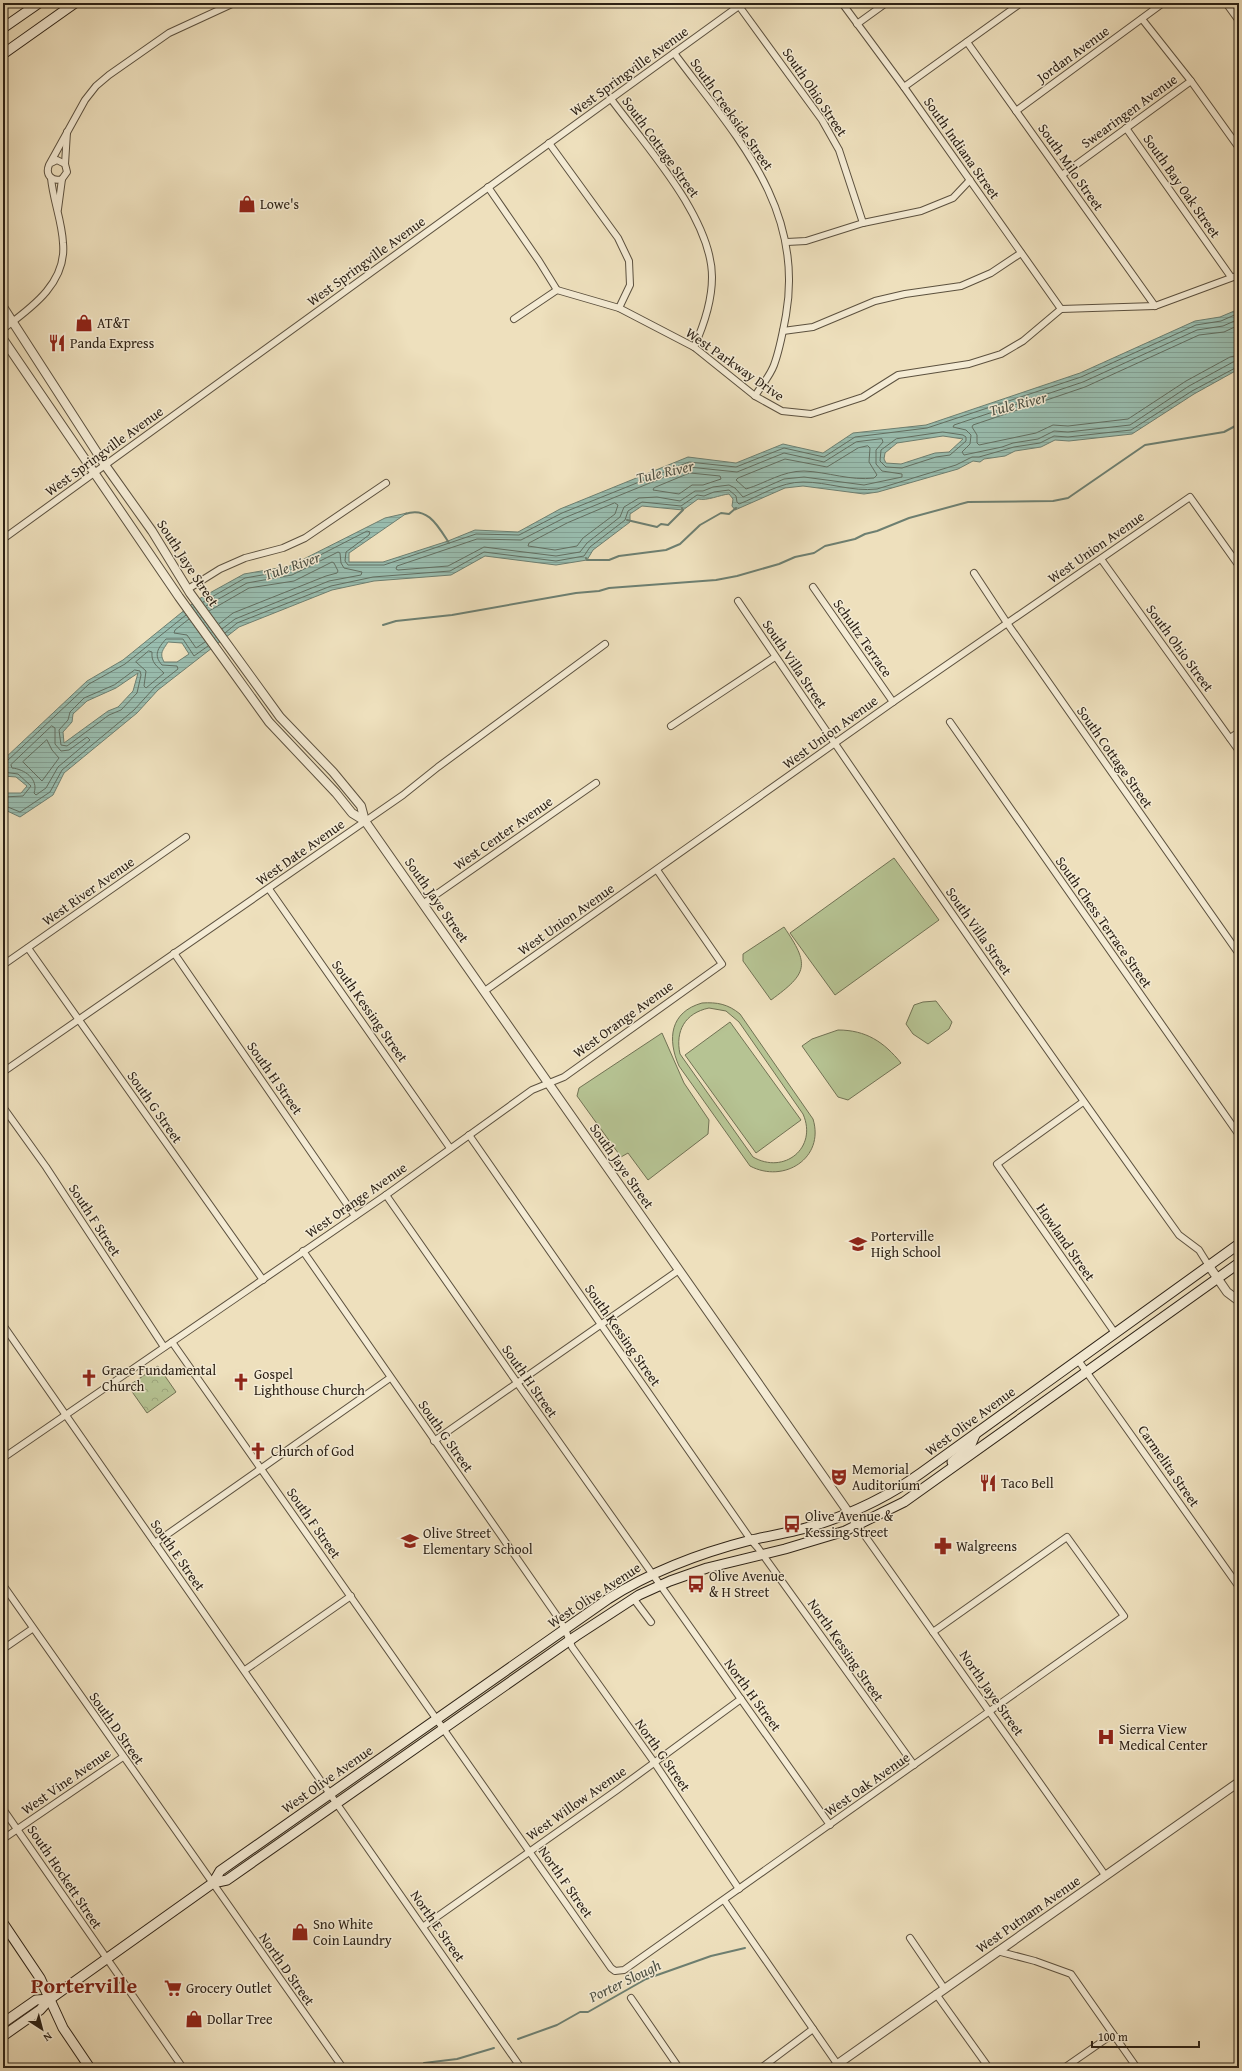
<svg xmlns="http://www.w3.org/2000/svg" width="1242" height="2071" font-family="'Gentium Book Plus',serif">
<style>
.green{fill:#b6c393;stroke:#717254;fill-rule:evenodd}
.forest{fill:url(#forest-crowns);stroke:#717254}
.water{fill:url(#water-rules);stroke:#6d7f71;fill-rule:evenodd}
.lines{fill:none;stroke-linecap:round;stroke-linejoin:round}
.shore{stroke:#626f62;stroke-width:1}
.stream{stroke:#6d7f71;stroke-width:2}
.minor-casing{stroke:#5c513f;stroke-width:8}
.tertiary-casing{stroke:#5c513f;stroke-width:10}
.secondary-casing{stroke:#2c2115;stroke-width:11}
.minor{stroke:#f4ebd4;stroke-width:6}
.tertiary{stroke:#f4ebd4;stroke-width:8}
.secondary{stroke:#f4ebd4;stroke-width:9}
.labels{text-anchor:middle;stroke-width:3;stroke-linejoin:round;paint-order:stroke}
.street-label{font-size:14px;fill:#2c2115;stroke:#f4ebd4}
.poi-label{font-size:14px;fill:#2c2115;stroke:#f4ebd4;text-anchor:start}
.water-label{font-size:15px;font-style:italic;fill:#4d5043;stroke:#f4ebd4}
.town-label{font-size:22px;font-weight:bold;fill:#7a1f14;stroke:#f4ebd4}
</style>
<defs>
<pattern id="forest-crowns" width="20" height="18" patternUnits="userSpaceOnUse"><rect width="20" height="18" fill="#b6c393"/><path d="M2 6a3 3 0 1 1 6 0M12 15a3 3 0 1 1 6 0" fill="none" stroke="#9da77e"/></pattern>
<pattern id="water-rules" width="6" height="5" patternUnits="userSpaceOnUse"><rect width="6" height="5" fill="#99bdaf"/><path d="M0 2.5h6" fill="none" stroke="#84a296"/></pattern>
</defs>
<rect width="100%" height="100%" fill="#eee0bd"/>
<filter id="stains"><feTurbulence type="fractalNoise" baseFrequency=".005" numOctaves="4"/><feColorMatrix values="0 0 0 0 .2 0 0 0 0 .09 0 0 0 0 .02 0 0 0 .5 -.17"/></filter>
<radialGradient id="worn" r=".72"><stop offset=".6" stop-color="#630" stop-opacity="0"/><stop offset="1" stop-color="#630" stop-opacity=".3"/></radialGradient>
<g class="green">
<polygon points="894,858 939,920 835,995 790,933"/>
<path d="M784,927C810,965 808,973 771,1000L743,961V954Z"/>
<polygon points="936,1001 952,1022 949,1029 928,1044 913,1034 906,1024 914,1005 923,1002"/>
<path d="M702,1003C717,1002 728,1004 740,1014L813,1119C825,1158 784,1184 750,1166L679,1066C667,1039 670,1012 702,1003ZM709,1008L726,1011L739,1022L803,1114C818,1148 784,1175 753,1157L680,1054C675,1031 685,1013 709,1008Z"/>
<polygon points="730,1022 801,1120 756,1153 685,1055"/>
<path d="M838,1030C866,1030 884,1042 901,1063L848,1100L838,1097L802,1046L812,1039Z"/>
<polygon points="662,1033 684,1083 709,1120 708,1134 648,1180 628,1153 621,1157 577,1096 579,1088"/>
</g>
<polygon class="forest" points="158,1366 176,1392 147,1413 128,1386"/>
<path class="water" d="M1239,309V369L1194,394L1132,434L1069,441L1055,440L1041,447L1015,451L1005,456L984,459L980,462L973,461L958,469L878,492L864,494L803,486L785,488L735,510L732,506L733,499L729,494C719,495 708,501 698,499L683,510L642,506L630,514V522L593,550L587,560L556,565L485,556L451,575L374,581L332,590L239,627L158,690L137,713L64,773L53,795L20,817L3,809V793H21L27,786L16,777L3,776V760L87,681L123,660L197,600L244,574L290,566L385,518L407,513L349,553V562H383L448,541L475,530L518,532L560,509L688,457L736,463L783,444L823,453L853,433L926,425L1080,373L1195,321L1220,317ZM943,436L963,439L949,452L935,453L901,464L886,463L884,459L885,453L897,443ZM168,642L182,643L189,654L177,662H164C159,653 163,650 168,642ZM138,673L133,691L118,707L108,711L64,743L63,732L72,722L73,714L87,701L116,688Z"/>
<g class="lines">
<g class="shore">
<polyline points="1239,319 1223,326 1197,330 1083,382 954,425 953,427 966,430 971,435 970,444 962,452 964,455 1002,447 1013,443 1038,439 1054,431 1068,432 1130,425 1189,386 1233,362 1239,361"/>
<polyline points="1239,325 1224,332 1199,335 1085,387 973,425 972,427 977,435 977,443 979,445 1036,433 1053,425 1068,426 1128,419 1186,381 1230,357 1239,355"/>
<polygon points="943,432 963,435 966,437 966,441 950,455 936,457 902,468 886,467 880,461 881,450 896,439"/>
<polygon points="882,439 883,442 876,450 876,464 882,471 902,474 902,477 864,485 804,477 784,479 743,497 735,488 729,485 713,487 703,491 695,491 680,501 657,497 639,498 624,507 620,517 587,543 580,552 556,556 484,547 448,566 398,570 396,569 397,566 477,539 521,540 564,518 689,467 737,472 784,453 824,462 856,442"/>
<path d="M868,446L870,448L869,462L877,475L874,478C851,481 828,472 804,471C782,471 766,483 746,489L736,480L738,478L785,459L827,467L858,448Z"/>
<polygon points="690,473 720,476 721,479 703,485 692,485 679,494 653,490 654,488"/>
<polygon points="615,503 618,505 615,514 583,538 577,546 555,550 528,546 529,543 567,523"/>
<polyline points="203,602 245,578 291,570 367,531 370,532 369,535 346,552 345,561 348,565 384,565 476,534 519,535 562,513 689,462 736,467 784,448 824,457 855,437 927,428 1081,377 1196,325 1221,321 1239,313"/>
<polyline points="206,606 247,583 292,575 338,552 340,553 341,563 344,568 362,572 361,575 329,581 235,619 222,629"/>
<polyline points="209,611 249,588 294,581 332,562 334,563 338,571 337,573 326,576 233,613 219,624"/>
<polyline points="189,619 175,630 174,633 187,635 196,648 205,642"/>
<path d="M225,633L237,623L331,586L373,577L450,571L484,552L556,561L584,556L590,547L625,520L628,511L642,502L681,506L697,495L704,496L714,492L729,490L736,496L737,502L739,504C760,496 780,482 803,482C828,482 852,492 877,489L956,465L972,457H979L1014,447L1040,443L1054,436L1068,437L1131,430L1192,391L1239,366"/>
<path d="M149,651L152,652C151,663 157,666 164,673L146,688L144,686L146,671L136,662Z"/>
<polygon points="135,670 140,671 141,675 137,693 121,710 109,715 67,746 61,745 59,730 68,720 70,712 84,698 114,685"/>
<path d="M52,726L55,728V744L61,751L69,750L87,737L90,740L58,767L46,788L36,795L34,793C39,779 24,769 12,768L11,765Z"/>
<polygon points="47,740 52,750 59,758 42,781 23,762"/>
<polyline points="3,762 7,761 89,684 125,664 186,615"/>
<polyline points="3,772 18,774 31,786 23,796 3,797"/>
<path d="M3,805L20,812L50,792L62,770L134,710L155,687L178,669L177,666L162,665C153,655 158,648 166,639H183L194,656L208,646"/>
</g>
<g class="stream">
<path d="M405,514C428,506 438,526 449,543"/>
<polyline points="627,520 657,527 661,524 668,525 683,510 682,508"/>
<polyline points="586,558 587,560 609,560 619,556 666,550 680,544 700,525 721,513 729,514 736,508"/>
<polyline points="383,625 396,621 452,615 576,593 599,591 609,588 716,580 737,576 779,564 795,557 814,553 825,546 855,539 865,534 877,531 909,518 968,502 1053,501 1068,498 1145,445 1224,432 1239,424"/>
<polyline points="518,2039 557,2025 580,2012 588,2012 646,1979 711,1956 745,1948"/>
<polyline points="424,2063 457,2059 494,2048"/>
<polyline points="401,2068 408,2067"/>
</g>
<g class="minor-casing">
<g id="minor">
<polyline points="842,3 904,87 1061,309"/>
<polyline points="1226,3 1239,21"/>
<polyline points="739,6 822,120 839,150 863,223"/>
<polyline points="3,7 9,3"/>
<polyline points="1142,19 1191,81 1239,148"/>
<polyline points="857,24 886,3"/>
<polyline points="967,42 1155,306"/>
<path d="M674,53C734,134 805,206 786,315C783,331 780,349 774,365C770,376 761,386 755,396"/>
<polyline points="904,87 1021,3"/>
<path d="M611,99C645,145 712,218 712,277C712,301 704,325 694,347"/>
<polyline points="1016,111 1163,3"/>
<polyline points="1126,128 1231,277"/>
<polyline points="549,143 618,238 629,261 630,285 619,308"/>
<path d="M51,163L57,160L65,164L67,172L62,179C52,182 45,175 49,165L85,100L96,86L109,75L169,33L234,3"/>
<polyline points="65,164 67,132"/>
<polyline points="1062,175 1191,81"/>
<polyline points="488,187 539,261 557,290"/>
<polyline points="58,209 62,179"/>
<polyline points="787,242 806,241 863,223 921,211 953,198 970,180"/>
<polyline points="514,319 557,290 619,308 694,347 755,396 782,411 811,414 863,397 898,375 969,364 1001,354 1023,341 1061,309 1155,306 1239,275"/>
<path d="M3,329C31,308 67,283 63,243C62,221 53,200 51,178"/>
<polyline points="783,331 813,327 875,301 905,294 961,286 991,273 1021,253"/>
<polyline points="3,539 743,3"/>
<polyline points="1101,559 1239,751"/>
<polyline points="974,573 1007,623 1239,954"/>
<polyline points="813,587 893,702"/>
<polyline points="188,589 220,569 245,558 283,548 305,538 386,483"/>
<path d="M738,601C882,814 1029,1026 1179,1235L1199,1250L1209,1266"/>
<polyline points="950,722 1239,1135"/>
<polyline points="671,726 775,657"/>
<polyline points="1230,738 1239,732"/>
<polyline points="269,889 450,1148"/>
<polyline points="424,903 596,783"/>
<polyline points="28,948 263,1280"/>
<polyline points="174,953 355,1216"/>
<polyline points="3,965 186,837"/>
<polyline points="486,990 893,702 1190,497 1239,566"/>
<polyline points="3,1072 403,795 438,767 605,644"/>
<polyline points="1083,1102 997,1164 1115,1333"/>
<polyline points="3,1107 46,1167 164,1347"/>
<polyline points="469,1135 751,1540 758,1548 914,1765"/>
<polyline points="386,1195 518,1384 830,1825"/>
<polyline points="303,1251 557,1616 565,1629 572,1647 654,1762 739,1889"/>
<polyline points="3,1325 521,2068"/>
<polyline points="172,1342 611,1968 615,1971 624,1970 1124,1616 1067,1537 933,1632"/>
<polyline points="1078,1360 1239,1587"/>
<polyline points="434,1441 679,1270"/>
<polyline points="3,1458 386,1195 532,1090 564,1077 722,964 657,870"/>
<polyline points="858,1526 1105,1875"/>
<polyline points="155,1543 390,1378"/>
<polyline points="3,1585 343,2068"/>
<polyline points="633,1598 651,1622"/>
<polyline points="3,1649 32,1629"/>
<polyline points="245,1670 351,1596"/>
<polyline points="3,1809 183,2068"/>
<polyline points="3,1839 123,1757"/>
<polyline points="724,1900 840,2068"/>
<polyline points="424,1926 617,1790 741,1699"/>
<polyline points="910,1938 944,1988"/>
<polyline points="997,1951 1035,1961 1071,1974 1137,2068"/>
<polyline points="936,1994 989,2068"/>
<polyline points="631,1998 679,2068"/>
<polyline points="761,2068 813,2029"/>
<polyline points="1064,2068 1113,2034"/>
</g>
</g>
<g class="tertiary-casing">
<g id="tertiary">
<path d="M3,307L105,465L152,531L190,593L280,717L333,772L361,806L365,821C531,1055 692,1292 858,1526"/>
<polyline points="3,339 179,597 269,722 336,793 352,813 365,821"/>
<polyline points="1209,1266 1227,1292 1239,1301"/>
<polyline points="832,2068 1239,1782"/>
</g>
</g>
<g class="secondary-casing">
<g id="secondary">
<polyline points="3,28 39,3"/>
<polyline points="3,54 75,3"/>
<polyline points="952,1462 970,1447 975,1435"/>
<polyline points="213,1883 227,1880 576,1636 639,1595 670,1581 707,1568 785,1549 845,1531 904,1502 1239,1263"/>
<polyline points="3,1923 40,1978 63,2028 90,2068"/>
<polyline points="3,2023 36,2000 50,1999"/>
<path d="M3,2036L40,2010L50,1999L213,1883L220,1871L608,1599C652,1571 700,1553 751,1540C773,1535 795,1532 816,1525C854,1513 889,1496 921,1473L1239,1244"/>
</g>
</g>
<use href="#minor" class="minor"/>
<use href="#tertiary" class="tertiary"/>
<use href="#secondary" class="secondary"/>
</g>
<defs>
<g id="shop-bare" transform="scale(1.38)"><path d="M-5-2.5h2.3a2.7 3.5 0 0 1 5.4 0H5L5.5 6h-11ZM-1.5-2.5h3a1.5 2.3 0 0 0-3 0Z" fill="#8f2418" stroke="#f4ebd4" stroke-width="2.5" paint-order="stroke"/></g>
<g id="restaurant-bare" transform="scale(1.38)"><path d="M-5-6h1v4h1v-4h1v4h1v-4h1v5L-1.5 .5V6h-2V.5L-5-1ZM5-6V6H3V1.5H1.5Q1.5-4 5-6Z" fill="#8f2418" stroke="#f4ebd4" stroke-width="2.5" paint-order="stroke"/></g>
<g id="school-bare" transform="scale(1.38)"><path d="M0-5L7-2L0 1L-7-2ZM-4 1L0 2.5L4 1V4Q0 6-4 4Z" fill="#8f2418" stroke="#f4ebd4" stroke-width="2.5" paint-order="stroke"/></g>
<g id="church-bare" transform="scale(1.38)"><path d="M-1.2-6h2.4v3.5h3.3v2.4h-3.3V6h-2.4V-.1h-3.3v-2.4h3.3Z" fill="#8f2418" stroke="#f4ebd4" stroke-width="2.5" paint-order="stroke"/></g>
<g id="theatre-bare" transform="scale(1.38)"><path d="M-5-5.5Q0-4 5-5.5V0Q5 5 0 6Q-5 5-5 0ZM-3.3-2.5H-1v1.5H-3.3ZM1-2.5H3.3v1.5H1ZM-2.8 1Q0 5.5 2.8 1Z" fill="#8f2418" stroke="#f4ebd4" stroke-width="2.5" paint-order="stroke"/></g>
<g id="bus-bare" transform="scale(1.38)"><path d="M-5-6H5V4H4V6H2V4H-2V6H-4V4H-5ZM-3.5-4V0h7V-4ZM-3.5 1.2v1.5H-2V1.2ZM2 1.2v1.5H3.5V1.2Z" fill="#8f2418" stroke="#f4ebd4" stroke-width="2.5" paint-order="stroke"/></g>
<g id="pharmacy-bare" transform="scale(1.38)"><path d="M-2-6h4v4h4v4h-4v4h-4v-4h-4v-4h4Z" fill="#8f2418" stroke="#f4ebd4" stroke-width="2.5" paint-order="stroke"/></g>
<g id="hospital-bare" transform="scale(1.38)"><path d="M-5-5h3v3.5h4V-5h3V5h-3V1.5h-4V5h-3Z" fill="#8f2418" stroke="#f4ebd4" stroke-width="2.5" paint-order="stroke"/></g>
<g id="supermarket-bare" transform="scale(1.38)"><path d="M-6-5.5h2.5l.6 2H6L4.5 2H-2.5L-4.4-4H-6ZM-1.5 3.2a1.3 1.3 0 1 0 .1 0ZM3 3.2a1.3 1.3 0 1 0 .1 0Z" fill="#8f2418" stroke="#f4ebd4" stroke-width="2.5" paint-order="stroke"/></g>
</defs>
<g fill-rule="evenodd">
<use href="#shop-bare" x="247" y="204"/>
<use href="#shop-bare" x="84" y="323"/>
<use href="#restaurant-bare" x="57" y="343"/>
<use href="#school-bare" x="858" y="1244"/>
<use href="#church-bare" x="89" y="1378"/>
<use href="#church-bare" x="241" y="1382"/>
<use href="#church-bare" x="258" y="1451"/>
<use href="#theatre-bare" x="839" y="1477"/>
<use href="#restaurant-bare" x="988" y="1483"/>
<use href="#bus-bare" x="792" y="1524"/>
<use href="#school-bare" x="410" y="1541"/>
<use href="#pharmacy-bare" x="943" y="1546"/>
<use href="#bus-bare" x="696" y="1584"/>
<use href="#hospital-bare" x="1106" y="1737"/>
<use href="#shop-bare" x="300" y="1932"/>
<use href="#supermarket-bare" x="173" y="1988"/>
<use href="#shop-bare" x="194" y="2019"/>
</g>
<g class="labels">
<g class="street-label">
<text transform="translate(1073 54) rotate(-36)" y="5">Jordan Avenue</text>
<text transform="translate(629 71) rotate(-36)" y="5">West Springville Avenue</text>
<text transform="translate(815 92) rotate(56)" y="5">South Ohio Street</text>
<text transform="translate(1129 111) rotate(-36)" y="5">Swearingen Avenue</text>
<text transform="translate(732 114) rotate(55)" y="5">South Creekside Street</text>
<text transform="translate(661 147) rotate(54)" y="5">South Cottage Street</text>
<text transform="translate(962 148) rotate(55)" y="5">South Indiana Street</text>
<text transform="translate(1071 167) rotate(55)" y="5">South Milo Street</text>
<text transform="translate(1182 186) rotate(55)" y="5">South Bay Oak Street</text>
<text transform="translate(366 261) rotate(-36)" y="5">West Springville Avenue</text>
<text transform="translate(735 364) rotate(35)" y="5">West Parkway Drive</text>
<text transform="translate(104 451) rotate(-36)" y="5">West Springville Avenue</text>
<text transform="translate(1096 547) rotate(-35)" y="5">West Union Avenue</text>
<text transform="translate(188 563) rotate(57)" y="5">South Jaye Street</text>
<text transform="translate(863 638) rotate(55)" y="5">Schultz Terrace</text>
<text transform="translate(1180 648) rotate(54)" y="5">South Ohio Street</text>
<text transform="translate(795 664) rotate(56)" y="5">South Villa Street</text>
<text transform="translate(830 732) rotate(-36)" y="5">West Union Avenue</text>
<text transform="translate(1115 757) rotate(55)" y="5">South Cottage Street</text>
<text transform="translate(503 833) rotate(-35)" y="5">West Center Avenue</text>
<text transform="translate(300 852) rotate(-35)" y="5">West Date Avenue</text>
<text transform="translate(88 891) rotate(-35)" y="5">West River Avenue</text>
<text transform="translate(437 900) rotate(55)" y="5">South Jaye Street</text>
<text transform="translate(566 919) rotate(-35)" y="5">West Union Avenue</text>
<text transform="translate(1104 922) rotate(55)" y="5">South Chess Terrace Street</text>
<text transform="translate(979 931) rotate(55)" y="5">South Villa Street</text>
<text transform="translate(370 1011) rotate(55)" y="5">South Kessing Street</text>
<text transform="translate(623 1019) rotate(-36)" y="5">West Orange Avenue</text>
<text transform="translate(275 1078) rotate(55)" y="5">South H Street</text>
<text transform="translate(155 1107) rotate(55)" y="5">South G Street</text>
<text transform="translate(622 1166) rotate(55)" y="5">South Jaye Street</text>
<text transform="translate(356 1200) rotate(-35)" y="5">West Orange Avenue</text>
<text transform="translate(95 1220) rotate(57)" y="5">South F Street</text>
<text transform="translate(1066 1242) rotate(55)" y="5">Howland Street</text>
<text transform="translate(623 1335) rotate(55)" y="5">South Kessing Street</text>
<text transform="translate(530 1381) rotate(55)" y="5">South H Street</text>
<text transform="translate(970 1421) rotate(-36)" y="5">West Olive Avenue</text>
<text transform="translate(446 1436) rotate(55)" y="5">South G Street</text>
<text transform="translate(1169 1466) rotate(55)" y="5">Carmelita Street</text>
<text transform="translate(314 1523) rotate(55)" y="5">South F Street</text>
<text transform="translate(178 1555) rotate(55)" y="5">South E Street</text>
<text transform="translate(594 1595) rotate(-33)" y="5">West Olive Avenue</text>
<text transform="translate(846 1650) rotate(55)" y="5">North Kessing Street</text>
<text transform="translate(992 1693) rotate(55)" y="5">North Jaye Street</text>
<text transform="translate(753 1695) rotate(54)" y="5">North H Street</text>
<text transform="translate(117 1728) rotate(55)" y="5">South D Street</text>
<text transform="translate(663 1755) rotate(55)" y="5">North G Street</text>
<text transform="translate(327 1779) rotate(-35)" y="5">West Olive Avenue</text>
<text transform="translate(66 1781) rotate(-35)" y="5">West Vine Avenue</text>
<text transform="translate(867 1784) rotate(-35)" y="5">West Oak Avenue</text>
<text transform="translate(576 1803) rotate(-35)" y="5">West Willow Avenue</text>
<text transform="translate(65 1877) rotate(56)" y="5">South Hockett Street</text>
<text transform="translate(566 1882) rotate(55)" y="5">North F Street</text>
<text transform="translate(1028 1914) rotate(-35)" y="5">West Putnam Avenue</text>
<text transform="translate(438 1926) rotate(55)" y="5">North E Street</text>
<text transform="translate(287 1969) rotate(55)" y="5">North D Street</text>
</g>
<g class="poi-label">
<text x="260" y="209">Lowe's</text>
<text x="97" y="328">AT&amp;T</text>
<text x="70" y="348">Panda Express</text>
<text x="871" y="1241">Porterville<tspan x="871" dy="16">High School</tspan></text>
<text x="102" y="1375">Grace Fundamental<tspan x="102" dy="16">Church</tspan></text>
<text x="254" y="1379">Gospel<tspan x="254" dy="16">Lighthouse Church</tspan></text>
<text x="271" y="1456">Church of God</text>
<text x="852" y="1474">Memorial<tspan x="852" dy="16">Auditorium</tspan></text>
<text x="1001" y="1488">Taco Bell</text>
<text x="805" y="1521">Olive Avenue &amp;<tspan x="805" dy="16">Kessing Street</tspan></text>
<text x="423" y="1538">Olive Street<tspan x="423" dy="16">Elementary School</tspan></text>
<text x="956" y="1551">Walgreens</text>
<text x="709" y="1581">Olive Avenue<tspan x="709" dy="16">&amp; H Street</tspan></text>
<text x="1119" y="1734">Sierra View<tspan x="1119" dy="16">Medical Center</tspan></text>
<text x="313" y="1929">Sno White<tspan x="313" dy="16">Coin Laundry</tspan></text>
<text x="186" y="1993">Grocery Outlet</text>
<text x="207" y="2024">Dollar Tree</text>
</g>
<g class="water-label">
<text transform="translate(1018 404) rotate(-14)" y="5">Tule River</text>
<text transform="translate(665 472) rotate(-13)" y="5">Tule River</text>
<text transform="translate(292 566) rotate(-19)" y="5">Tule River</text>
<text transform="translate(625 1981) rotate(-26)" y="5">Porter Slough</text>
</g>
<g class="town-label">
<text x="84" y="1993">Porterville</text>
</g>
</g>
<rect width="1242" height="2071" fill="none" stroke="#eee0bd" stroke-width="16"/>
<rect x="4" y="4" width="1234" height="2063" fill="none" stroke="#2c2115" stroke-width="2"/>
<rect x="8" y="8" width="1226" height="2055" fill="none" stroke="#2c2115"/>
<g transform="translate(42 2029) rotate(144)" stroke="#f4ebd4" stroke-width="3" paint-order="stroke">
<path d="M0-3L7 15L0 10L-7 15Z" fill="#2c2115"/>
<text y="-6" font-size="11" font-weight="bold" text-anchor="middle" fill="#2c2115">N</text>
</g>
<path d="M1092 2041v6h107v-6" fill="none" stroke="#2c2115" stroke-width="2"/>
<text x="1098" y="2041" font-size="12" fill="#2c2115" stroke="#f4ebd4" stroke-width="3" paint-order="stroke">100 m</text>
<rect width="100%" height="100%" filter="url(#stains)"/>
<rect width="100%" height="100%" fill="url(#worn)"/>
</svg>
